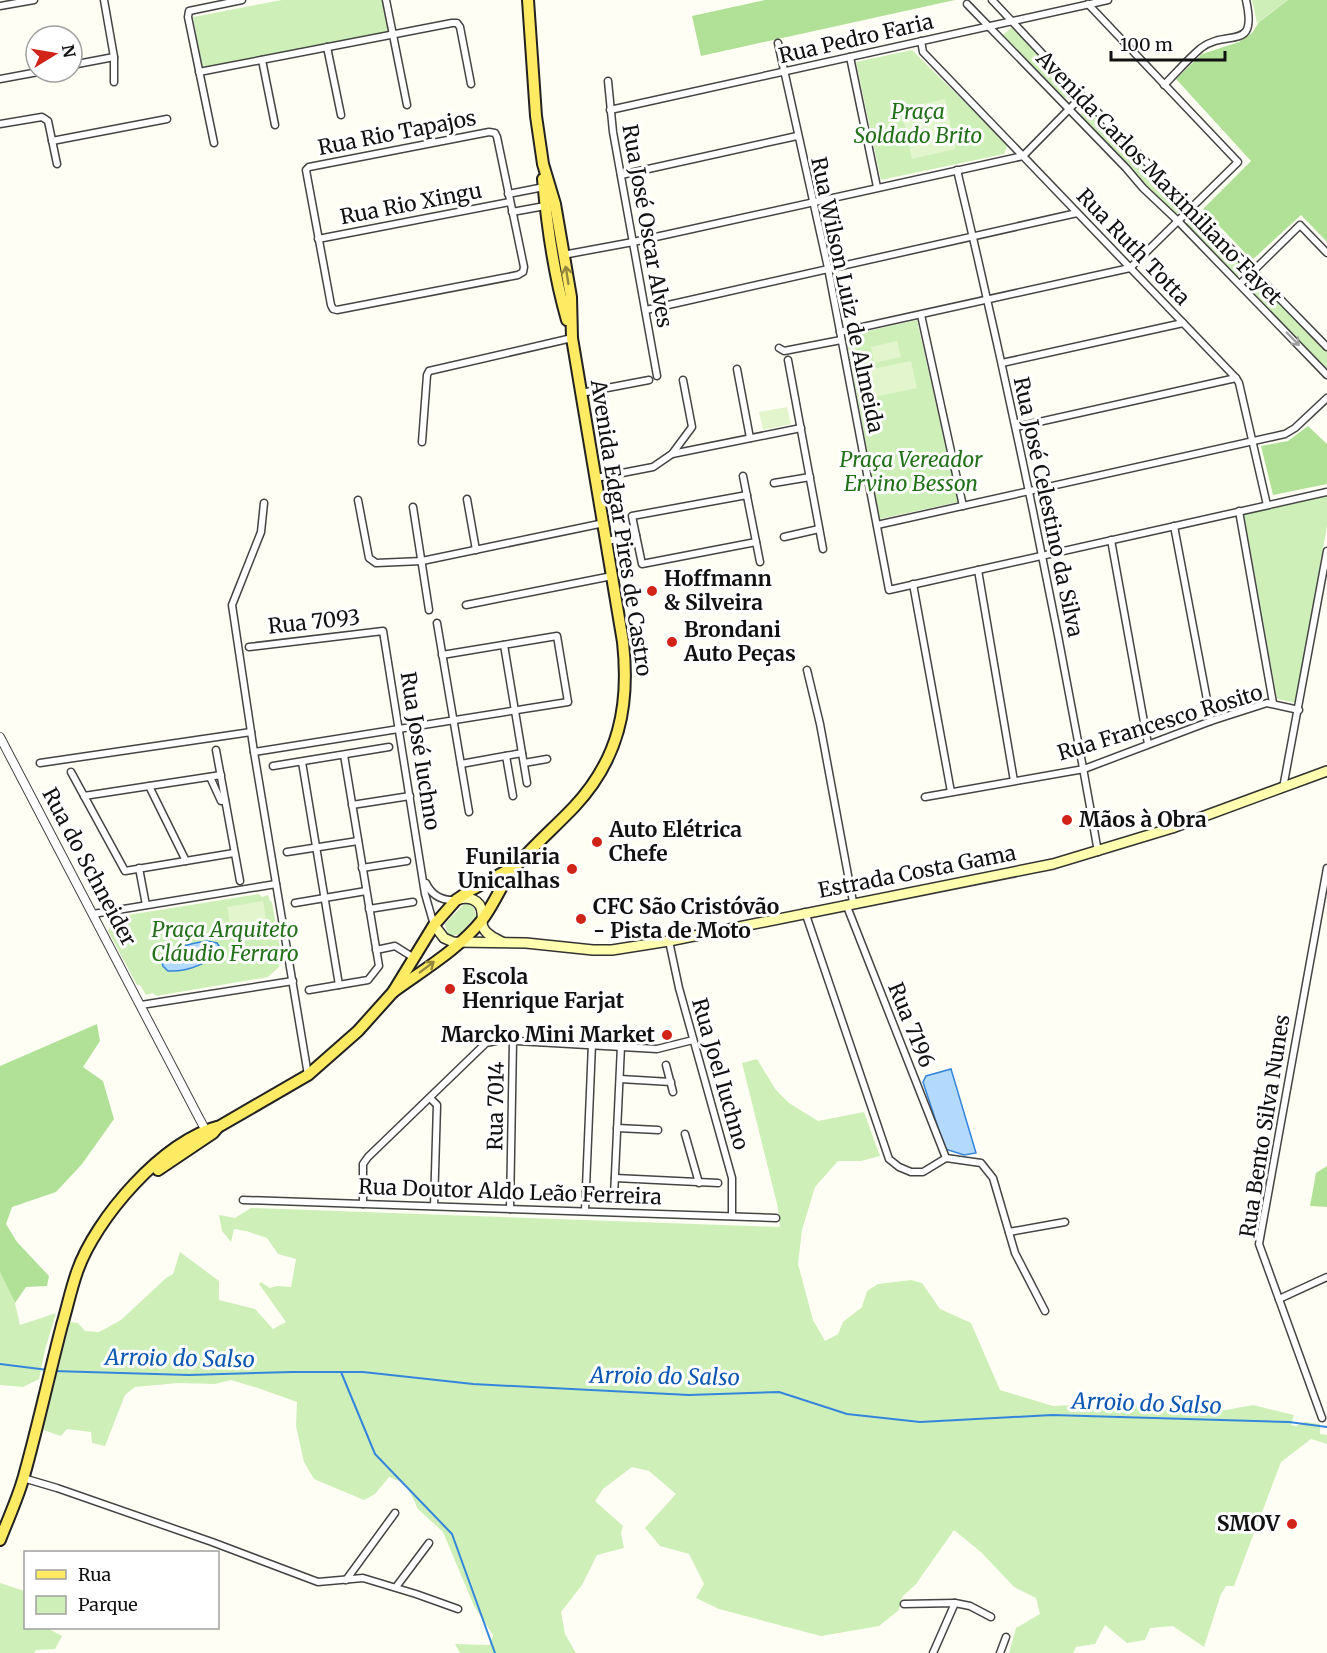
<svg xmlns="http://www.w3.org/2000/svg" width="1327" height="1653" font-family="Merriweather,serif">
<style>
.green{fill:#cfefb9}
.forest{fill:#b0e196}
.pitch{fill:#e2f5cc}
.water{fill:#b3d9fc;stroke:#3386db;stroke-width:1.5}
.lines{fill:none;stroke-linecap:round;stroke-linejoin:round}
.stream{stroke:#3386db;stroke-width:2}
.minor-casing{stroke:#444;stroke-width:9}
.tertiary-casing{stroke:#444;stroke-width:10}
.secondary-casing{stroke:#333;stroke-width:12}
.primary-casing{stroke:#222;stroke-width:14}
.minor{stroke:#fff;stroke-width:6}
.tertiary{stroke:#fff;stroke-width:8}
.secondary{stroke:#ffffaf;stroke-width:9}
.primary{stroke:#ffea64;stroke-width:10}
.oneway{stroke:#94883f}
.oneway2{stroke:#a0a0a0}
.poi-dot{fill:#d12419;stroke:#fff;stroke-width:2}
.labels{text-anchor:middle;stroke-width:6;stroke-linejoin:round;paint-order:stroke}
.street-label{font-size:21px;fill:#111;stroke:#fff}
.park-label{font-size:21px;font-style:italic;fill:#227119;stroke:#fff}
.poi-label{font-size:21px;font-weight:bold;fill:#111;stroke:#fff;text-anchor:start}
.water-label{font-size:22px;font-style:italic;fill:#0b57b1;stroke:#fff}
</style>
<rect width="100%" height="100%" fill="#fffef4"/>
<g class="green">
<polygon points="282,0 382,0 388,33 203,69 193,17"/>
<polygon points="1252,0 1288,0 1257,23"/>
<polygon points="1012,27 1073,91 1065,99 1003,35"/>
<polygon points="912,50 1008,145 1004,154 881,180 856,62"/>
<polygon points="1088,106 1185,205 1176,215 1145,187 1080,115"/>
<polygon points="1196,216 1246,267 1237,277 1186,224"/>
<polygon points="1256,278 1327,351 1327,371 1247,287"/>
<polygon points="917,320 958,502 880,519 846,336"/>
<polygon points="1327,495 1327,526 1296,703 1277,699 1244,514"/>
<polygon points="259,894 262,897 268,895 270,901 272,902 282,960 279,963 279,967 268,977 156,996 153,993 146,995 140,985 137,985 108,931 112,922 123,920 128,915"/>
<polygon points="464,904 470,904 474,908 476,916 460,934 452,936 447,932 445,924"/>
<polygon points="757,1059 776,1090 789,1103 818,1121 864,1112 880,1156 861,1161 838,1161 815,1187 802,1230 798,1264 813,1320 825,1341 838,1334 843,1322 862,1307 867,1291 878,1284 911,1280 922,1283 940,1309 971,1323 1000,1390 1053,1406 1071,1405 1079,1399 1220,1411 1253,1405 1294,1415 1291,1425 1296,1426 1306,1422 1320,1424 1320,1434 1327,1435 1327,1444 1311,1439 1281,1462 1234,1586 1226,1586 1221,1594 1204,1647 1173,1626 1150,1628 1145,1640 1127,1643 1105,1625 1095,1644 1076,1647 1073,1653 1009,1653 1016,1628 1040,1614 1036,1598 1014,1587 982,1553 954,1530 916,1584 902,1597 899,1610 879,1626 821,1636 719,1609 696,1598 704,1584 689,1554 660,1546 645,1528 676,1494 649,1471 632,1467 603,1489 595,1501 623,1526 621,1533 624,1548 597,1555 582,1585 561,1612 565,1634 576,1653 460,1653 455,1644 490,1645 493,1635 474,1606 443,1532 418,1509 406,1484 389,1477 375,1494 364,1500 314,1479 304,1462 296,1426 297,1402 258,1388 231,1380 215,1384 178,1383 135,1387 125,1395 105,1446 92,1443 91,1432 67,1429 61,1436 43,1430 70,1322 78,1323 85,1331 99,1332 121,1320 166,1278 173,1274 180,1252 219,1281 219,1300 255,1309 273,1329 286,1322 259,1284 261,1282 270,1288 277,1286 291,1287 296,1259 278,1254 267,1238 246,1231 234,1229 231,1242 222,1231 219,1215 235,1218 251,1208 780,1227 778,1208 742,1063"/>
<polygon points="0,1272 15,1303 20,1325 56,1313 45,1350 39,1379 23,1387 0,1385"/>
<polygon points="0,1583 25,1591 26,1628 47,1628 62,1636 55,1649 36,1650 34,1653 0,1653"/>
</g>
<g class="forest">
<polygon points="765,0 955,0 701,56 692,16"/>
<polygon points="1288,0 1327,0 1327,242 1301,215 1252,260 1203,209 1251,161 1176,79 1202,54 1239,42 1252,33 1259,22"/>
<polygon points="1308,426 1327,444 1327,484 1273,495 1261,446 1288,441"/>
<polygon points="97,1024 100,1041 83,1067 103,1081 114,1119 82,1164 56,1192 12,1207 6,1224 17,1242 49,1276 47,1286 26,1287 15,1303 0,1272 0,1066"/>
<polygon points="1327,1166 1327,1207 1310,1206 1316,1173"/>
</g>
<g class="pitch">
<polygon points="945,99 956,149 912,159 901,109"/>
<polygon points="897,341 901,357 874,363 871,347"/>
<polygon points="911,361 917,388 874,397 868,370"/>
<polygon points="787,407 791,424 763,430 759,412"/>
<polygon points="263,901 267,924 231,930 227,907"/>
</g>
<g class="water">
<path d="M207,941L217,943L219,946C214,964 185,972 168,971L163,966L161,959C172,948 192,943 207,941Z"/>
<polygon points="951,1069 976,1153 964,1155 945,1149 923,1082 926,1076"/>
</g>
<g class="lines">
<g class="stream">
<polyline points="0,1364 48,1370"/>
<polyline points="53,1371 189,1375 292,1372 363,1372 473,1384 689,1395 779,1392 847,1414 920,1422 1052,1415 1289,1422 1327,1427"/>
<polyline points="341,1372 375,1454 452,1534 495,1653"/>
</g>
<g class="minor-casing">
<g id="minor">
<polyline points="104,0 114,57 114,82"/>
<polyline points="386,0 407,105"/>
<polyline points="992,0 1082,96 1327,347"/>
<polyline points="967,4 1126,168 1143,188 1179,222 1327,375"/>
<polyline points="0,6 34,0"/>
<polyline points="921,41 923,52 1236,378 1239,383 1267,505"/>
<polyline points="778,43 828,268 889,590 1327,492"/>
<polyline points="327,47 341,115"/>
<polyline points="850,57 877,187"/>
<polyline points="262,60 275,125"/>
<polyline points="72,65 114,57"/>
<polyline points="199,72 452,23 457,23 460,27 471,84"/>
<polyline points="0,79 38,72"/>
<polyline points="608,81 613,132 657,376"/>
<path d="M1164,85C1176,73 1188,59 1201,48C1228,28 1258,53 1246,0"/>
<polyline points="610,110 1108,0"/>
<polyline points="0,124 42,117 48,121 57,164"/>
<polygon points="489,132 495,133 497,137 524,267 523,272 518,275 337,310 333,309 331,305 306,170 309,167"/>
<polyline points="52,141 167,119"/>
<polyline points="214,143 188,17 189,11 242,0"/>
<path d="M957,170C1011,396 1058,623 1098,852"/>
<polyline points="621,175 797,136"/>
<polyline points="508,194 544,187"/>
<polyline points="512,212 545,206"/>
<polyline points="318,239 510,202"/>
<polyline points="563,255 633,242 1023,156 1082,96"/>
<polyline points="1240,284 1300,225 1327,253"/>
<polyline points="646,310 1077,213"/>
<polyline points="921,315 963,506"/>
<polyline points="840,332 1130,268 1238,162 1088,4"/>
<polyline points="779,348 784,351 841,340"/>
<polyline points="788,360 823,549"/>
<polyline points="1002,363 1183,323"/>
<polyline points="737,369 750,438"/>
<polyline points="581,393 649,380"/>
<polyline points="1016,427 1236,378"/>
<polyline points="422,442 427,375 429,371 572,338"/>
<polyline points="672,454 801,428"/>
<polyline points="743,476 760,562"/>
<polyline points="596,478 653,467 672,454 692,427 683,380"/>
<polyline points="774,483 810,477"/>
<polyline points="747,495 632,516 642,564 756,542"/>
<polyline points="467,499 476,550"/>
<polyline points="358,500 369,558 376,563 422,561 604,523"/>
<polyline points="264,503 261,532 232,605 254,752 308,1075"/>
<polyline points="413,507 429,610"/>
<polyline points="1239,511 1273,703"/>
<polyline points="877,525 1285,434 1295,428 1327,398"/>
<polyline points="1174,526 1211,721"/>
<polyline points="784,537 819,529"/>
<polyline points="1111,540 1148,744"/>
<polyline points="607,541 636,535"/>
<polyline points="978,570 1014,781"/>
<polyline points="913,584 951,792"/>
<polyline points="466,605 612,576"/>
<polyline points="437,623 469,812"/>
<polyline points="504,645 527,783"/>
<polyline points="249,647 383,631 425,894 434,925"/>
<polyline points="807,670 820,724 853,902"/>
<polyline points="216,750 240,881"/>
<polyline points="254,752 568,702 557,636 442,655"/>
<polyline points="506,756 513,796"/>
<polyline points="302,762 339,985"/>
<polyline points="40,763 251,732"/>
<polyline points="524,763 547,759"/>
<polyline points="461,764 522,753"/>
<polyline points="273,766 389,747"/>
<polyline points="71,772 125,871 234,853"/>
<polyline points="210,777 221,801 225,800"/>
<polyline points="149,786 186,861"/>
<polyline points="1283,788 1327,551"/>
<polyline points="84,796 221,775"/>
<polyline points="925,797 1084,769 1211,721 1267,703 1299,710"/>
<polyline points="352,805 410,796"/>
<polyline points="287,852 358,841"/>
<polyline points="139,868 146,905"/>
<polyline points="362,868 407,861"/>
<path d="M426,883C432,896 442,901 456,900"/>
<polyline points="295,903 366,891"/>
<polyline points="846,904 946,1158"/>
<polyline points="369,909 413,902"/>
<polyline points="805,912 889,1159 899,1167 911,1172 923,1172 946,1158 981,1163 993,1178 1015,1253 1045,1311"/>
<polyline points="93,914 276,884"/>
<polyline points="669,941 679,988 732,1178 732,1216"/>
<polyline points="376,950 395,946 414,958"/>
<polyline points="309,990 368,980 379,966 344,755"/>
<polyline points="141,1005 293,981"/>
<polyline points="666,1065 673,1092"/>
<polyline points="620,1079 671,1082"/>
<polyline points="430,1098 437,1105 434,1206"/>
<polyline points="617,1128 658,1130"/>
<polyline points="685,1134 699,1183"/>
<polyline points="615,1178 718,1183"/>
<polyline points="614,1196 621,1046"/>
<polyline points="243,1200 776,1218"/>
<polyline points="363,1204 363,1164 368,1157 486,1043 500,1040 657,1049 693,1040"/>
<polyline points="510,1209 513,1041"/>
<polyline points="585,1211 592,1044"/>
<polyline points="1009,1232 1065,1222"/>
<polyline points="1279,1299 1327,1277"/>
<polyline points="1322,1418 1259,1244 1327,868"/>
<polyline points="23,1478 57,1488 212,1542 318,1582 363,1578 416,1594 458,1609"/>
<polyline points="346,1580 395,1513"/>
<polyline points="396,1587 429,1543"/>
<polyline points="904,1604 955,1603 970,1606 991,1617"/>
<polyline points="933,1653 955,1603"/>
<polyline points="1000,1653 1006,1637"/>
</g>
</g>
<g class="tertiary-casing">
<polyline id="tertiary" points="0,737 198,1116 205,1129 202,1135"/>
</g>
<g class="secondary-casing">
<g id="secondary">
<path d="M457,900C468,896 481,899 482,913C483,918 481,923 483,927C486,935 495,938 502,942"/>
<polyline points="434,925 444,938 453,942 526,943 593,950 612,950 669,941 1053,864 1172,828 1327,771"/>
</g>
</g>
<g class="primary-casing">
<g id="primary">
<path d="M543,179C547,226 554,275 567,320"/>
<path d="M393,992C423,970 459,949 482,920C495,903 502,882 516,866C534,845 555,827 574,807C619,759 630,706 623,642L572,338L571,297L555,204L543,164L536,116L528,0"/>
<polyline points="158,1170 213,1133 218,1127"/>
<path d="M0,1540C8,1519 18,1498 24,1476C38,1426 49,1375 62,1325C67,1308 71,1289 77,1272C95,1219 164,1139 220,1126L308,1075L358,1031L393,992L434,925L456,900L471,890L512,868"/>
</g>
</g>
<use href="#minor" class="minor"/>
<use href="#tertiary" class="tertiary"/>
<use href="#secondary" class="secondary"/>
<use href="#primary" class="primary"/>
</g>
<defs><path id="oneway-shaft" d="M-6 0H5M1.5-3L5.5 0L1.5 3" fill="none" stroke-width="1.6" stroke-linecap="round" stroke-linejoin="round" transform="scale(1.5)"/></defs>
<g class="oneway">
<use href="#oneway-shaft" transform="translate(567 275) rotate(-99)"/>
<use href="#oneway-shaft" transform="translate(427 967) rotate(-37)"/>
</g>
<use class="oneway2" href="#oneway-shaft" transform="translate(1293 339) rotate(46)"/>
<g class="poi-dot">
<circle cx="652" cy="591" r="6"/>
<circle cx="672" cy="642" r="6"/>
<circle cx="1067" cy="820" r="6"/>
<circle cx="597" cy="842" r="6"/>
<circle cx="572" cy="869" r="6"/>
<circle cx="581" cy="919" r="6"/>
<circle cx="450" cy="989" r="6"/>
<circle cx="667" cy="1035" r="6"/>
<circle cx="1292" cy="1524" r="6"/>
</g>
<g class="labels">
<g class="street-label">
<text transform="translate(856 39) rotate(-13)" y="7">Rua Pedro Faria</text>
<text transform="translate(397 133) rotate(-11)" y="7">Rua Rio Tapajos</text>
<text transform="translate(1159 178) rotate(46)" y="7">Avenida Carlos Maximiliano Fayet</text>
<text transform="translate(411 204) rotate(-11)" y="7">Rua Rio Xingu</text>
<text transform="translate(647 226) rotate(80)" y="7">Rua José Oscar Alves</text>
<text transform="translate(1133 247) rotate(46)" y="7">Rua Ruth Totta</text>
<text transform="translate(847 295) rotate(78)" y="7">Rua Wilson Luiz de Almeida</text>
<text transform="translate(1048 507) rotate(78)" y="7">Rua José Celestino da Silva</text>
<text transform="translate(621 528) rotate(81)" y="7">Avenida Edgar Pires de Castro</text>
<text transform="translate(314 622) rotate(-6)" y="7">Rua 7093</text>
<text transform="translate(1160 723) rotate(-17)" y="7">Rua Francesco Rosito</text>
<text transform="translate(420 751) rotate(81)" y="7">Rua José Iuchno</text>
<text transform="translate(89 867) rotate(62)" y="7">Rua do Schneider</text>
<text transform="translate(917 872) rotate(-11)" y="7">Estrada Costa Gama</text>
<text transform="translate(911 1025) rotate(68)" y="7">Rua 7196</text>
<text transform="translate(720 1074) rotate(74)" y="7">Rua Joel Iuchno</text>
<text transform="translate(496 1106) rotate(-89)" y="7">Rua 7014</text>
<text transform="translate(1265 1126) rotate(-81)" y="7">Rua Bento Silva Nunes</text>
<text transform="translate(510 1192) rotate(2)" y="7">Rua Doutor Aldo Leão Ferreira</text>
</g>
<g class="park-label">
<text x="918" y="119">Praça<tspan x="918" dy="24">Soldado Brito</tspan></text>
<text x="911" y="467">Praça Vereador<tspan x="911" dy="24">Ervino Besson</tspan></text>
<text x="225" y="937">Praça Arquiteto<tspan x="225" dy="24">Cláudio Ferraro</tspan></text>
</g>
<g class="poi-label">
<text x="664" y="586">Hoffmann<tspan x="664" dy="24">&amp; Silveira</tspan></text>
<text x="684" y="637">Brondani<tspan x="684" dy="24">Auto Peças</tspan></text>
<text x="1079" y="827">Mãos à Obra</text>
<text x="609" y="837">Auto Elétrica<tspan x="609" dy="24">Chefe</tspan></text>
<text x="560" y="864" text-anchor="end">Funilaria<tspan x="560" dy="24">Unicalhas</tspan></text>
<text x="593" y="914">CFC São Cristóvão<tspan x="593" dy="24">- Pista de Moto</tspan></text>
<text x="462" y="984">Escola<tspan x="462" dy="24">Henrique Farjat</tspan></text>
<text x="655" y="1042" text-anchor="end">Marcko Mini Market</text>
<text x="1280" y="1531" text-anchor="end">SMOV</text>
</g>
<g class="water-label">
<text transform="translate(180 1358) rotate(1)" y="8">Arroio do Salso</text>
<text transform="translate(665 1376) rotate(1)" y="8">Arroio do Salso</text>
<text transform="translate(1147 1403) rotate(2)" y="8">Arroio do Salso</text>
</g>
</g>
<rect x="24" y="1551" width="195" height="78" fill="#ffffff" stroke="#a0a0a0" stroke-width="1.5"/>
<rect x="36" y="1570" width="30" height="9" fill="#ffea64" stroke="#a0a0a0" stroke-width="1.5"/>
<text x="78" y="1581" font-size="18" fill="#111111">Rua</text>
<rect x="36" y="1596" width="30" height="18" fill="#cfefb9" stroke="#a0a0a0" stroke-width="1.5"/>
<text x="78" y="1611" font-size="18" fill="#111111">Parque</text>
<g transform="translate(54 54) rotate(79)"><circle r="28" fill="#ffffff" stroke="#a0a0a0" stroke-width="1.5"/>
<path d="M0-4.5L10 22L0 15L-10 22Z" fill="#d12419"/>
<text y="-9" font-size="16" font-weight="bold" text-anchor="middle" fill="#111111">N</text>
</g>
<path d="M1111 51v9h114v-9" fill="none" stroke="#111111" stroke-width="3"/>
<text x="1120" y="51" font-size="18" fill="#111111" stroke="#ffffff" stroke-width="4.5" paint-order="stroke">100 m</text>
</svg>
